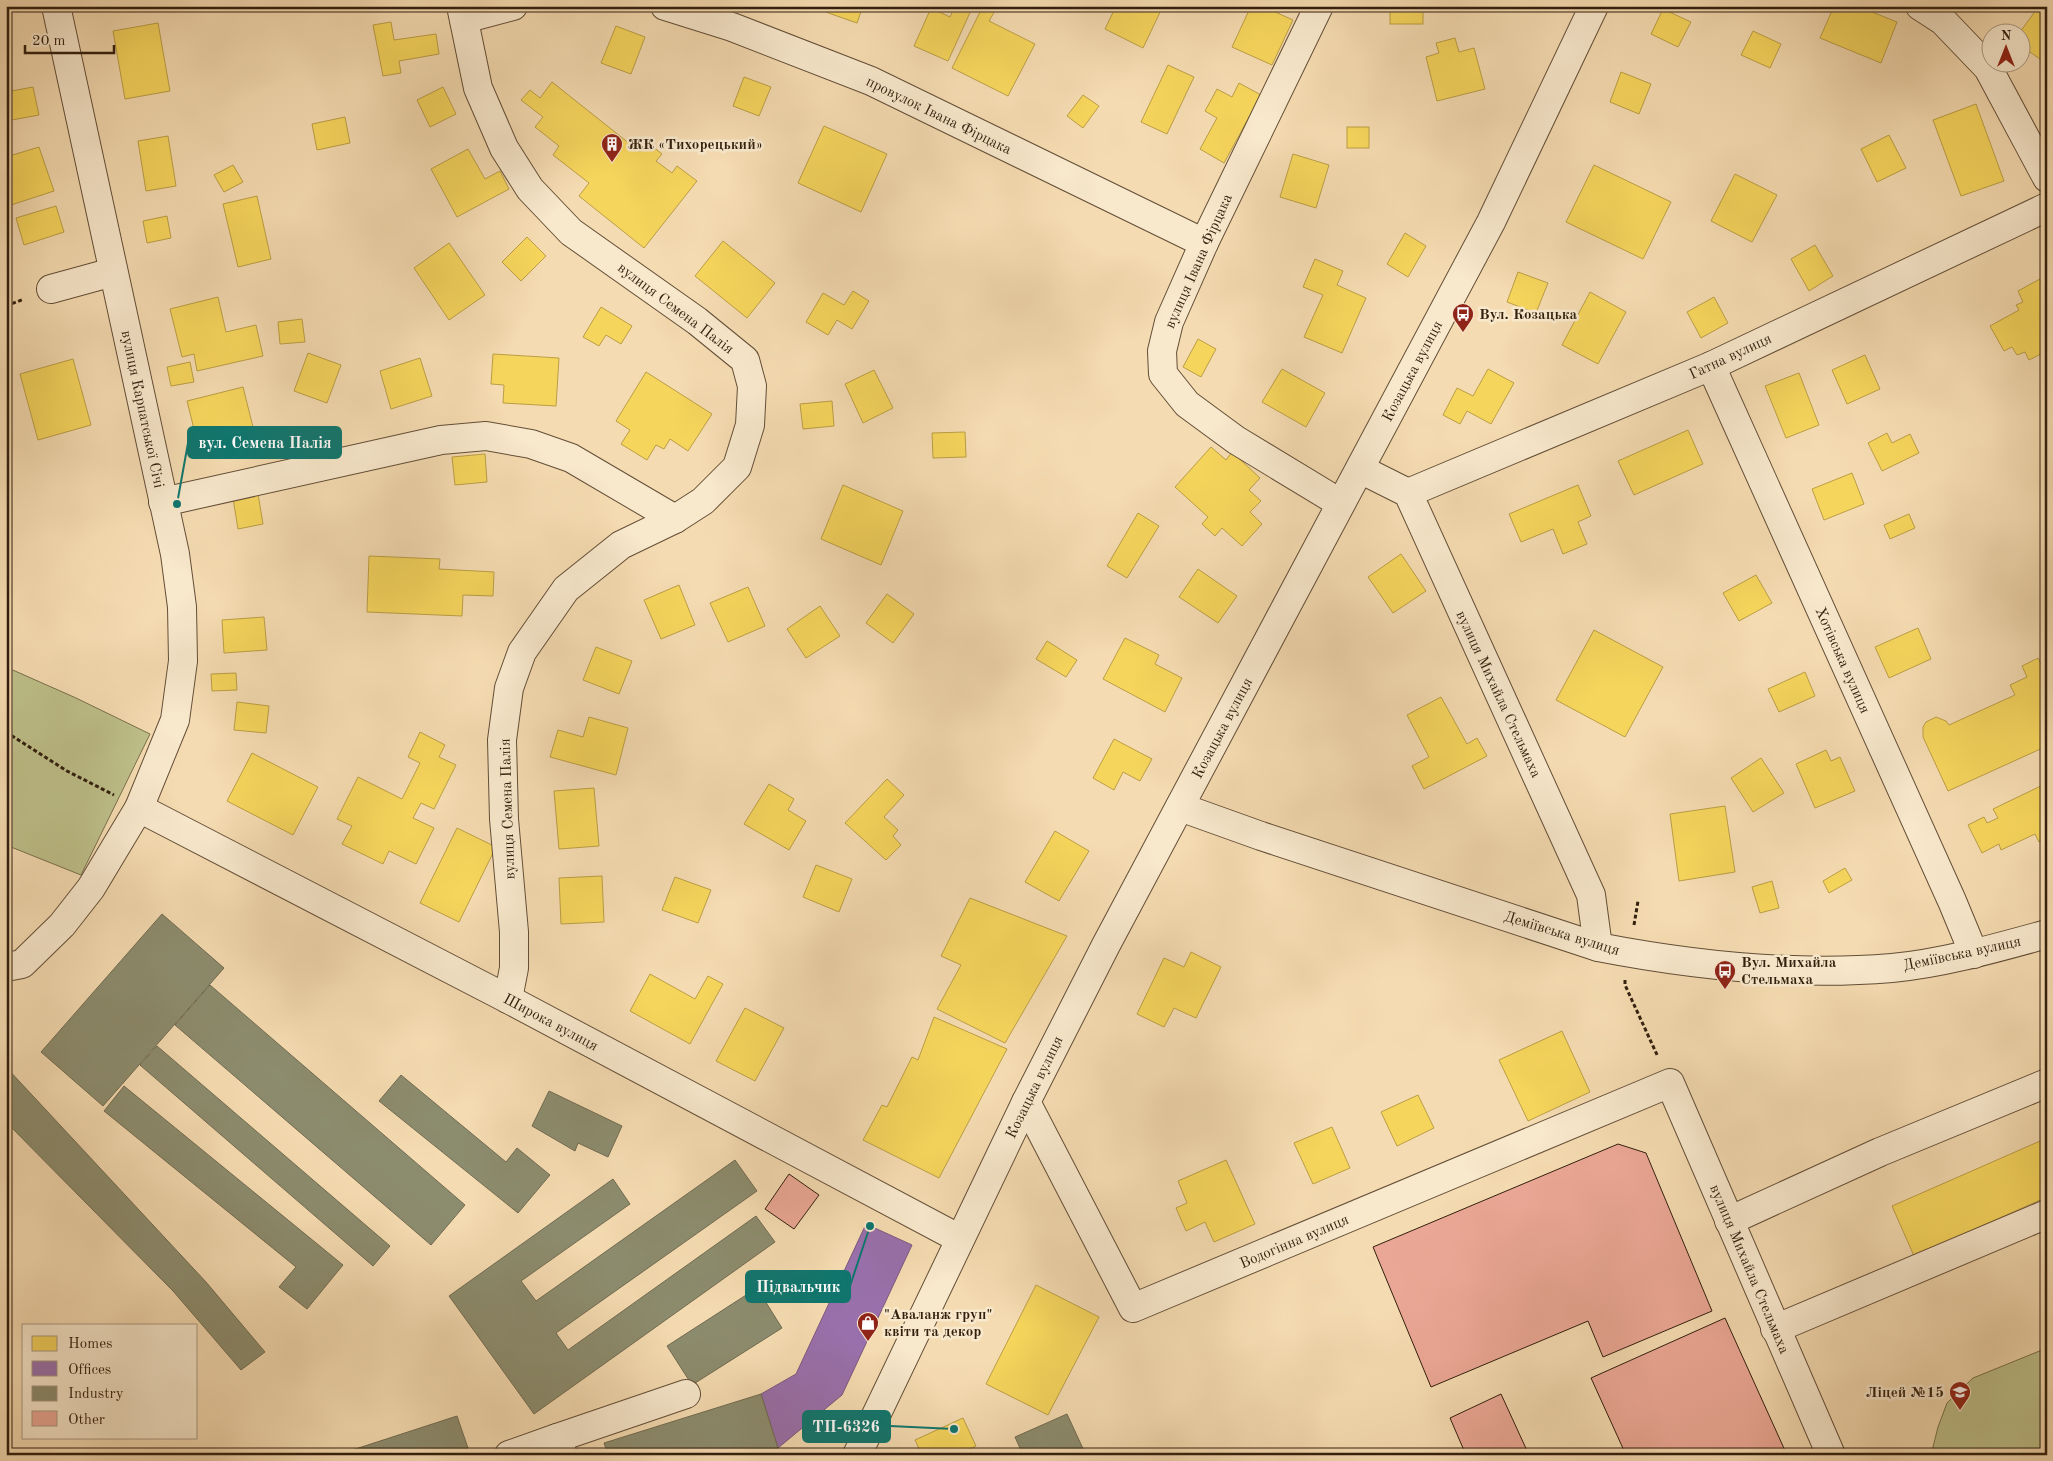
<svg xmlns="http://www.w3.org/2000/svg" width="2053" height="1461" font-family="'Old Standard TT',serif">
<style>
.green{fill:#bec08a;stroke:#78704c}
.homes{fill:#f6d55c;stroke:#bb9e45}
.offices{fill:#9970ab;stroke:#7a587c}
.industry{fill:#8c8c6e;stroke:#716b51}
.building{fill:#eba795;stroke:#321f0e}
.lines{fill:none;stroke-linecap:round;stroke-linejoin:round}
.minor-casing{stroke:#634e37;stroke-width:30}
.path{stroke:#321f0e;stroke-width:3;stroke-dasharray:4 2.5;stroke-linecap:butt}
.minor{stroke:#f8e8cc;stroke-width:28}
.labels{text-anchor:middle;stroke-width:5;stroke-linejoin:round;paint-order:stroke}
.street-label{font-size:15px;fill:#321f0e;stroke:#f8e8cc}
.poi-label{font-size:15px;font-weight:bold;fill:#321f0e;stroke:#f8e8cc;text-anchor:start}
.leader{fill:none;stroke:#0f766e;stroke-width:2}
.callout-dot{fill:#0f766e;stroke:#f8e8cc;stroke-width:2}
.callout{fill:#0f766e;stroke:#0f766e;stroke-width:2}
.callout-label{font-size:16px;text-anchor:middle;font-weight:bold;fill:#fff}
</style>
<rect width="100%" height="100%" fill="#f5dbb1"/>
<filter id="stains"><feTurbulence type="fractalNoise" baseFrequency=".004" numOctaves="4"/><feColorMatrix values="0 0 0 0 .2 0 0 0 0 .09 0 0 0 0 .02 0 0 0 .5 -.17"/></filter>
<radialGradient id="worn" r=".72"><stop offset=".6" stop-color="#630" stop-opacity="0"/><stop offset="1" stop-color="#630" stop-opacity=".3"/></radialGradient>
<g class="green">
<polygon points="6,667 76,698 150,734 81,875 6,845"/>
<polygon points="2047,1348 2047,1455 1931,1455 1938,1427 1947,1403 1973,1378"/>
</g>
<g class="homes">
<polygon points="818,6 863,6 857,23 817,9"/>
<polygon points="955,6 973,6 948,61 914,46 931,8 950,17"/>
<polygon points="983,6 990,6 996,9 989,21 1035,44 1008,96 952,68"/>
<polygon points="1116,6 1163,6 1143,48 1105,29"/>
<polygon points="1251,6 1262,6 1293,20 1272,65 1232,47"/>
<rect x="1390" y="6" width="33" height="18"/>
<polygon points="1834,6 1857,6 1897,22 1881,63 1820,38"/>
<polygon points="2039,6 2047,7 2047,64 2020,45 2020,32"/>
<polygon points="1663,9 1691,22 1678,47 1651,34"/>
<polygon points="391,22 394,40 436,34 439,54 399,61 401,73 383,76 373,25"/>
<polygon points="158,23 170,91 125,99 113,31"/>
<polygon points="616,26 645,37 631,74 601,63"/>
<polygon points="1753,31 1781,44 1770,68 1741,55"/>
<polygon points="1455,38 1459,52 1474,48 1485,89 1437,101 1426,57 1439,53 1436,43"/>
<polygon points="1168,65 1194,77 1167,134 1141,122"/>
<polygon points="1621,72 1651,84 1639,114 1610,102"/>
<polygon points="744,77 771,87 759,116 733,106"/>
<polygon points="552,82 640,152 647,142 662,154 656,161 672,173 677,166 697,181 644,248 579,196 589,183 553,155 559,146 535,127 543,117 521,100 530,90 540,98"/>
<polygon points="1239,83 1261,95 1224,163 1200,149 1217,118 1205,111 1217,89 1232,97"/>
<polygon points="33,87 39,115 6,121 6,92"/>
<polygon points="443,87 456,114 430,127 417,100"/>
<polygon points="1083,95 1099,106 1083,128 1067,116"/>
<polygon points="1976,104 2004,181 1961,196 1933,120"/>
<polygon points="345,117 350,143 317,150 312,124"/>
<polygon points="824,126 887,154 861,212 798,183"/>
<rect x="1347" y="127" width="22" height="21"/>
<polygon points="1889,135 1906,168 1877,182 1861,149"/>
<polygon points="168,136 176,186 146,191 138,141"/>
<polygon points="39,147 54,191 8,206 6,201 6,157"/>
<polygon points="468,149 485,179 500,171 509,189 457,217 431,169"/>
<polygon points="1293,154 1329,165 1316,208 1280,197"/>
<polygon points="233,165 243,182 224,192 214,175"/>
<polygon points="1594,165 1671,202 1643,259 1566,222"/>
<polygon points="1735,174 1777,195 1752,242 1711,221"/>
<polygon points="257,196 271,259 238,267 223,204"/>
<polygon points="56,206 64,232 24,245 16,218"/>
<polygon points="167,216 171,238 147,243 143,221"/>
<polygon points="1405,233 1426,246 1408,277 1387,264"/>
<polygon points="527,237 546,256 521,281 502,262"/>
<polygon points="723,241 775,283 747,318 695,276"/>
<polygon points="449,243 485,295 449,320 414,268"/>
<polygon points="1815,245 1833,276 1809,291 1791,259"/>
<polygon points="1315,259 1343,271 1337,285 1366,298 1342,353 1304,337 1323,295 1303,287"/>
<polygon points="1518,272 1548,283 1536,313 1507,302"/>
<polygon points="2040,279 2043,286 2047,284 2047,351 2029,360 2025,352 2017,355 2012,347 2004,351 1990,326 2019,310 2016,305 2023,302 2018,291"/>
<polygon points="853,291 869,301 852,329 837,320 828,335 806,322 823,293 844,305"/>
<polygon points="1590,292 1626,312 1598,364 1562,345"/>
<polygon points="218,297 226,332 256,325 263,356 197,371 194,354 182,357 170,309"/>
<polygon points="1714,297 1728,323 1701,338 1687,312"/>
<polygon points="601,307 632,326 621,344 606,335 599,346 583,337"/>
<polygon points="302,319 305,342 280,344 278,322"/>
<polygon points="1198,339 1216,349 1201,377 1183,367"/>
<polygon points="308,353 341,365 327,403 294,391"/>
<polygon points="493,354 559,358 556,406 503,403 504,385 491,384"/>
<polygon points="1865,355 1880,389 1847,404 1832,370"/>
<polygon points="420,358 432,396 391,409 380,371"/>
<polygon points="73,359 91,425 38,440 20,374"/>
<polygon points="190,362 194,382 171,386 167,367"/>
<polygon points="1282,369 1325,393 1306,427 1262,402"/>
<polygon points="1488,369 1514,383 1491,424 1467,411 1460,424 1443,415 1457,388 1473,396"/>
<polygon points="874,370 893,408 863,423 845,384"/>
<polygon points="646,372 712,414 688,451 670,439 664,449 656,445 647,460 621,444 630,430 616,421"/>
<polygon points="1799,373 1819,425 1786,438 1765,386"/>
<polygon points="243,387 254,431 198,445 187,401"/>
<polygon points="832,401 834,426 803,429 800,404"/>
<polygon points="1688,430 1703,464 1634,495 1618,461"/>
<polygon points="965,432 966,457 933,458 932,433"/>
<polygon points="1887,433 1892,443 1910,434 1919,453 1882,471 1868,443"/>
<polygon points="1211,447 1226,460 1232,452 1260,478 1249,490 1261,501 1250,512 1262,524 1242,546 1222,528 1215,536 1202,524 1208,517 1175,487"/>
<polygon points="485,454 487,482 455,485 452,457"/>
<polygon points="1852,473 1864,504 1824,520 1812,489"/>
<polygon points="843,485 903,511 881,565 821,539"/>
<polygon points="1578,485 1591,516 1578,522 1587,544 1563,554 1553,529 1521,542 1509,514"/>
<polygon points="258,494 263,524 238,529 233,498"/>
<polygon points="1138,513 1159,526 1127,578 1107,566"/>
<polygon points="1909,514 1915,528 1890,539 1884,525"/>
<polygon points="1401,554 1426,591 1393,613 1368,577"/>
<polygon points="369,556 440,559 439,569 494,572 493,596 463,595 462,616 367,612"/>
<polygon points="1198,569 1237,596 1218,623 1179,597"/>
<polygon points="1756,575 1772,603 1739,621 1723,593"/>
<polygon points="679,585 695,625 661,639 644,600"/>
<polygon points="748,587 765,626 728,642 710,603"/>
<polygon points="887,594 914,614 893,643 866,623"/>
<polygon points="820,606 840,636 806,658 787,629"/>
<polygon points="264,617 267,650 224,653 222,620"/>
<polygon points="1918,628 1931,659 1889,678 1875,647"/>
<polygon points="1594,630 1663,667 1625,737 1556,700"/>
<polygon points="1125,638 1159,655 1155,664 1182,678 1165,712 1103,679"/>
<polygon points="1047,641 1077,660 1066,677 1036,659"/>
<polygon points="596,647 632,661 619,694 583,680"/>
<polygon points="2038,658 2047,677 2047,746 1948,791 1923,737 1923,727 1926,722 1936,717 1946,721 1949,725 2015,695 2010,685 2027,677 2022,666"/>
<polygon points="1805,672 1815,696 1779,712 1768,689"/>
<polygon points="236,673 237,690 212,691 211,674"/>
<polygon points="1441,697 1467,744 1477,738 1487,756 1424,789 1412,766 1429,757 1407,715"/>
<polygon points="237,702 269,706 266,733 234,730"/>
<polygon points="589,717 628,728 616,775 550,757 558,730 583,737"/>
<polygon points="420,732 445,745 439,757 456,765 434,809 421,803 413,818 434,828 416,864 389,851 383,864 342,844 352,826 337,819 358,777 402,799 420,763 408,757"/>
<polygon points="1114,739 1152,759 1140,781 1123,772 1114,790 1093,778"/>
<polygon points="1826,750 1831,761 1840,757 1855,791 1815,808 1796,764"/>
<polygon points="252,753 318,787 293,835 227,801"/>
<polygon points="1761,758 1784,793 1753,812 1731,778"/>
<polygon points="887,779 904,795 884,817 898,830 893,836 901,845 886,860 845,823"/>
<polygon points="2047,783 2047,838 2039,842 2035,834 2001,850 1999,844 1982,853 1968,825 1984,817 1987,823 1998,818 1993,809"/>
<polygon points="769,784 794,799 788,810 806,821 789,850 744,824"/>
<polygon points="594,788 599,846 559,849 554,791"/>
<polygon points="1725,806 1735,872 1679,881 1670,814"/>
<polygon points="457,828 496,847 459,922 420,903"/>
<polygon points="1055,831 1089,851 1059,901 1025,882"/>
<polygon points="816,865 852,879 839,912 803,897"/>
<polygon points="1845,868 1852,880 1829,893 1823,881"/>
<polygon points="602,876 604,922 561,924 559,878"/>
<polygon points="675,877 711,890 698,923 662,910"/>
<polygon points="1772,881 1779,908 1760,913 1752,887"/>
<polygon points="970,898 1067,936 1005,1043 937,1009 961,965 941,956"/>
<polygon points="1191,952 1221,967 1196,1018 1174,1008 1164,1027 1137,1014 1164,958 1184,967"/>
<polygon points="650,974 695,999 708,976 723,984 690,1044 630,1011"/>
<polygon points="745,1008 784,1028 755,1081 716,1061"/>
<polygon points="934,1017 1007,1049 939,1178 863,1140 882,1105 887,1107 912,1057 918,1060"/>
<polygon points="1562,1031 1590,1092 1528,1121 1499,1060"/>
<polygon points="1418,1095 1434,1128 1397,1146 1381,1112"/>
<polygon points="1332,1127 1350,1168 1313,1184 1294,1143"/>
<polygon points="2047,1138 2047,1197 1914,1256 1892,1206"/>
<polygon points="1226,1160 1255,1224 1214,1242 1205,1222 1186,1231 1176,1208 1187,1203 1178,1181"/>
<polygon points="1036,1285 1099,1317 1048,1415 986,1384"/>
<polygon points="963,1418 976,1446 957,1455 922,1455 915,1440"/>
</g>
<polygon class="offices" points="866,1224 912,1245 842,1395 778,1448 761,1394 796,1374"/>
<g class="industry">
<polygon points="162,914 224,968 103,1106 41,1052"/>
<polygon points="210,985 465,1205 431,1245 175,1025"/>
<polygon points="157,1046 390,1246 373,1266 140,1065"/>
<polygon points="6,1067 206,1282 265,1352 241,1370 173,1291 6,1122"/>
<polygon points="401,1075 506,1162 517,1148 550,1175 518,1213 379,1101"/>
<polygon points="124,1086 343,1265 307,1309 279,1287 296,1267 104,1111"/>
<polygon points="549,1091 622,1126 608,1157 578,1143 575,1151 532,1126"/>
<polygon points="735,1160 757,1191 556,1333 568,1350 756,1216 775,1242 534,1414 449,1296 613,1179 630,1204 521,1281 536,1301"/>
<polygon points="757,1288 782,1328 692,1385 667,1346"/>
<polygon points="761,1394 778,1448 755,1455 608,1455 604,1443"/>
<polygon points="1067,1414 1086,1455 1023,1455 1015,1437"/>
<polygon points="457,1416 468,1448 448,1455 337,1455"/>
</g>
<g class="building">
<polygon points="1618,1144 1646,1153 1712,1311 1603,1357 1588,1321 1431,1387 1373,1247"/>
<polygon points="789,1174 819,1195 794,1229 765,1209"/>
<polygon points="1725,1318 1787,1455 1626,1455 1591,1378"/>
<polygon points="1501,1394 1529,1455 1466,1455 1450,1418"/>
</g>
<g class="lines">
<g class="minor-casing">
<g id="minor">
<polyline points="461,6 478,88 504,148 530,189 571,232 697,321 745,360 752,386 750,425 737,467 703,501 675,519 621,545 566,589 522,652 509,688 502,740 504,819 514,932 514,968 508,999"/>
<polyline points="665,6 732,27 871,81 1204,243"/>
<polyline points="1319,6 1204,243 1169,322 1162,351 1163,374 1187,404 1236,440 1340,503"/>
<polyline points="1920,6 1943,21 1988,68 2047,178"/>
<polyline points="464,19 513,6"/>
<polyline points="51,289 113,272"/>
<polyline points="1711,366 1952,901 1974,954"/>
<polyline points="1360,469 1408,493 1591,895 1598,947"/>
<polyline points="1408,493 1711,366 2047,207"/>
<polyline points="163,502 441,440 486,436 531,444 571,458 675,519"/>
<path d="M1180,807L1261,836L1598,947C1691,965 1797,976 1892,968C1944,963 1996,948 2047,934"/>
<polyline points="139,808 508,999 960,1239"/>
<polyline points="6,967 22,964 62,925 91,888 139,808 175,720 183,661 182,607 175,554 56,6"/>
<polyline points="1026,1102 1133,1308 1670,1083 1831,1455"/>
<polyline points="1729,1221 1880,1152 2047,1083"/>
<polyline points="1775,1329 2047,1214"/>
<polyline points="557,1438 686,1394"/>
<polyline points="509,1455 557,1438 563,1455"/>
<polyline points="857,1455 1026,1102 1106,945 1491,222 1594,6"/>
</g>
</g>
<g class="path">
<polyline points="6,306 24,299"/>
<polyline points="6,732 67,771 114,795"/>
<polyline points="1634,925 1638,901"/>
<polyline points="1625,980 1625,985 1658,1057"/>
</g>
<use href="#minor" class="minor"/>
</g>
<defs>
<g id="building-pin" transform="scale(1.125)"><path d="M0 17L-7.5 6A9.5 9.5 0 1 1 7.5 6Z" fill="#8f2418" stroke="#f8e8cc"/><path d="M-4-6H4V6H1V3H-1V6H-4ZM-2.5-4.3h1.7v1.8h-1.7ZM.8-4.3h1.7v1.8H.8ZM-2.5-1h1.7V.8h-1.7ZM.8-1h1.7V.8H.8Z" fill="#fff"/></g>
<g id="bus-pin" transform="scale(1.125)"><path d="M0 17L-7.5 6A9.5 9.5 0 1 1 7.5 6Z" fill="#8f2418" stroke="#f8e8cc"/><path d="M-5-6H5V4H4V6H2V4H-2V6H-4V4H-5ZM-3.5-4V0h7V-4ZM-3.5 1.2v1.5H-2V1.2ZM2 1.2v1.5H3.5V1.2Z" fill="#fff"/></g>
<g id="shop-pin" transform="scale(1.125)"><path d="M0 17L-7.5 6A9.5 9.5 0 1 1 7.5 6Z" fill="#8f2418" stroke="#f8e8cc"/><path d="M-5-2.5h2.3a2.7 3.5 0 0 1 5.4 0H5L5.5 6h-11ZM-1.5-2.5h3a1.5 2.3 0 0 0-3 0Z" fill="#fff"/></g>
<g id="school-pin" transform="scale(1.125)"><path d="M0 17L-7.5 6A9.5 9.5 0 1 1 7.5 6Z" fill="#8f2418" stroke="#f8e8cc"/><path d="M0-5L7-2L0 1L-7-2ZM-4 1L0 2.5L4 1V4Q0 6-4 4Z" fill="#fff"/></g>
</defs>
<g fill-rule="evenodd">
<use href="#building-pin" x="612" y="144"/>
<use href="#bus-pin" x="1463" y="314"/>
<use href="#bus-pin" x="1725" y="971"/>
<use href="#shop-pin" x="868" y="1323"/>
<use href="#school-pin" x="1960" y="1392"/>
</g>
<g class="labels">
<g class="street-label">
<text transform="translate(939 115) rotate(26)" y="5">провулок Івана Фірцака</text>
<text transform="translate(1198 261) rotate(-66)" y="5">вулиця Івана Фірцака</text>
<text transform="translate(676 308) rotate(37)" y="5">вулиця Семена Палія</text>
<text transform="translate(1730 356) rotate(-25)" y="5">Гатна вулиця</text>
<text transform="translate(1412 371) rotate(-62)" y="5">Козацька вулиця</text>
<text transform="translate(143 409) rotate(78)" y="5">вулиця Карпатської Січі</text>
<text transform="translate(1843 660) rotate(66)" y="5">Хотівська вулиця</text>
<text transform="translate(1499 694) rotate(65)" y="5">вулиця Михайла Стельмаха</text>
<text transform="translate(1222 728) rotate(-62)" y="5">Козацька вулиця</text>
<text transform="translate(507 809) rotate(-92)" y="5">вулиця Семена Палія</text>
<text transform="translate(1562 933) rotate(17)" y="5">Деміївська вулиця</text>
<text transform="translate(1962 953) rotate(-12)" y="5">Деміївська вулиця</text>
<text transform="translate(551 1022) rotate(28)" y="5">Широка вулиця</text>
<text transform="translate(1034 1087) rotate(-64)" y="5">Козацька вулиця</text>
<text transform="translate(1294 1241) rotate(-23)" y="5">Водогінна вулиця</text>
<text transform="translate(1750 1269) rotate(67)" y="5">вулиця Михайла Стельмаха</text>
</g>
<g class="poi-label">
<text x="628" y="149">ЖК «Тихорецький»</text>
<text x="1479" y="319">Вул. Козацька</text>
<text x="1741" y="967">Вул. Михайла<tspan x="1741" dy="17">Стельмаха</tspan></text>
<text x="884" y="1319">"Аваланж груп"<tspan x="884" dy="17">квіти та декор</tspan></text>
<text x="1944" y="1397" text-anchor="end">Ліцей №15</text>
</g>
</g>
<path class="leader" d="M177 504L188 443M870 1226L850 1286M954 1429L890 1426"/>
<g class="callout-dot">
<circle cx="177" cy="504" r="5"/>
<circle cx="870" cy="1226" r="5"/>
<circle cx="954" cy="1429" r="5"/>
</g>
<g class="callout">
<rect x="188" y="427" width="153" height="31" rx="5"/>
<rect x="746" y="1271" width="104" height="31" rx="5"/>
<rect x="803" y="1411" width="87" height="31" rx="5"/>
</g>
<g class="callout-label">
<text x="265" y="448">вул. Семена Палія</text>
<text x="798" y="1292">Підвальчик</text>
<text x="846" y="1432">ТП-6326</text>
</g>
<rect width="2053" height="1461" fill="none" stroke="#f5dbb1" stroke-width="25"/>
<rect x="8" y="8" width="2038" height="1446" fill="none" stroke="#321f0e" stroke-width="2.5"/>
<rect x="12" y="12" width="2028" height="1436" fill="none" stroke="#321f0e"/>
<rect x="22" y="1324" width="175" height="115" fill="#f8e8cc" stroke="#a99880"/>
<rect x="32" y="1336" width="25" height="15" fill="#f6d55c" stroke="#a99880"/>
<text x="68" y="1348" font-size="15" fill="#321f0e">Homes</text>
<rect x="32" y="1361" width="25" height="15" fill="#9970ab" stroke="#a99880"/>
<text x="68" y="1374" font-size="15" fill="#321f0e">Offices</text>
<rect x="32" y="1386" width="25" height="15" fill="#8c8c6e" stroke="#a99880"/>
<text x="68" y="1398" font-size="15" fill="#321f0e">Industry</text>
<rect x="32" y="1411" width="25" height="15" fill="#eba795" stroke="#a99880"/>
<text x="68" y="1424" font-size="15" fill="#321f0e">Other</text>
<g transform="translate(2006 48)"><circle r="24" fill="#f8e8cc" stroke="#a99880"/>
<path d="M0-4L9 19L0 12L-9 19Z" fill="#8f2418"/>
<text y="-8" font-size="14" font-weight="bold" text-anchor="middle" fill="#321f0e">N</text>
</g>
<path d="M25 45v8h89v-8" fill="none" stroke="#321f0e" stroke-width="2.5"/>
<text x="32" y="45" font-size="15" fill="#321f0e" stroke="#f8e8cc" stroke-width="4" paint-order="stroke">20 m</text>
<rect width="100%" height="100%" filter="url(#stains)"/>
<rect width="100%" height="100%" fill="url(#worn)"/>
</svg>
